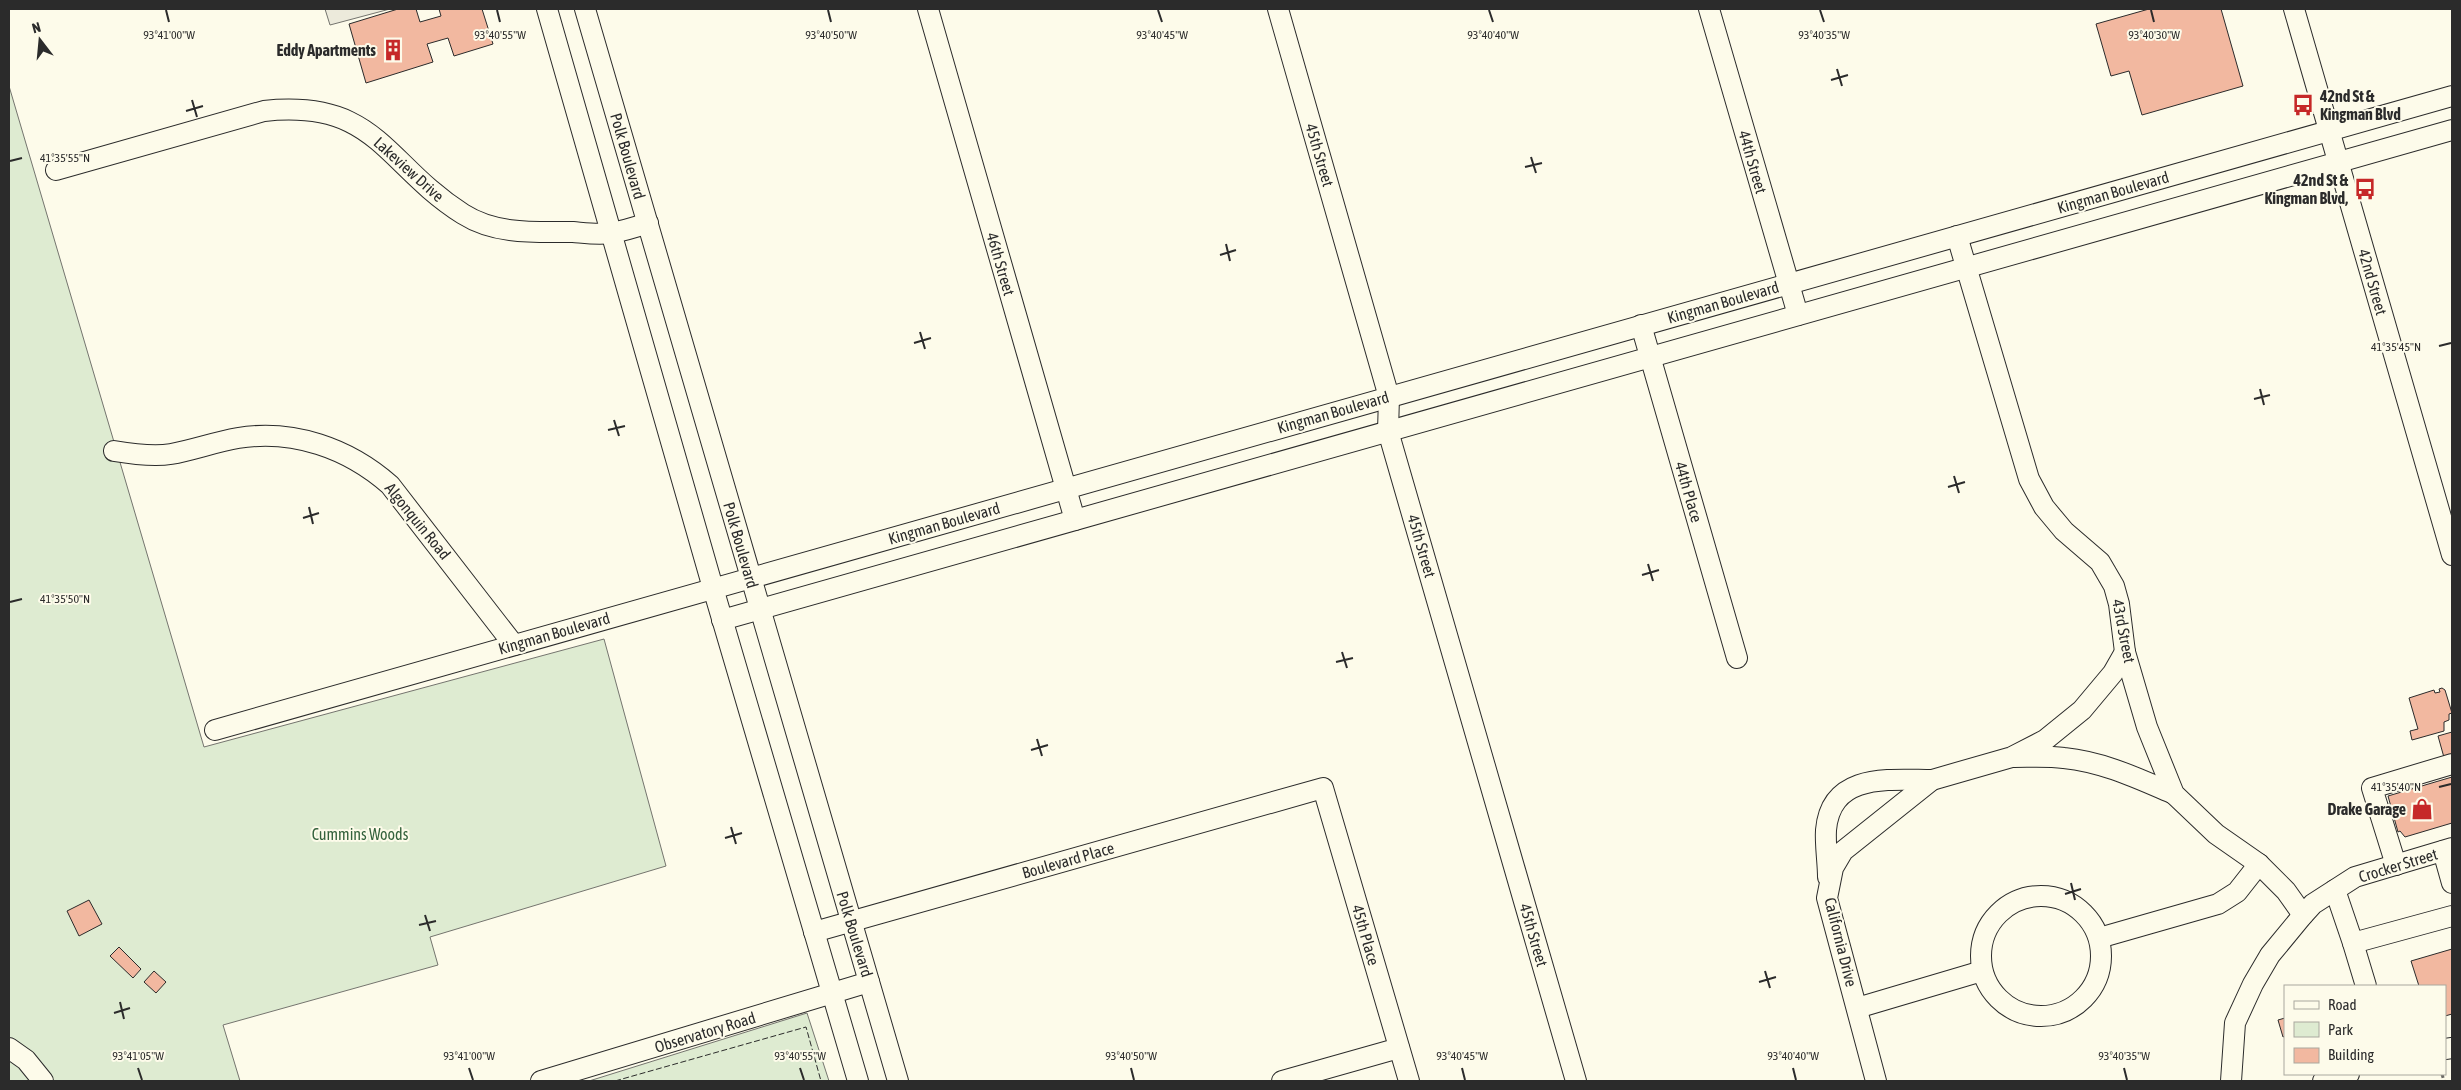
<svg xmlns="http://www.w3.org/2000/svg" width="2461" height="1090" font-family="'Asap Condensed',sans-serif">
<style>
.green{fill:#deebd1;stroke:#74746e}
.parking{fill:#eceadb;stroke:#74746e}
.building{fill:#f2b8a0;stroke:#2b2b2b}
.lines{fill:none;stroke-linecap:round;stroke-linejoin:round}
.minor-casing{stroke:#2b2b2b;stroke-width:22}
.path{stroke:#6a6964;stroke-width:3;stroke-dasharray:4 2.5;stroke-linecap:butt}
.minor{stroke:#fdfbea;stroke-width:20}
.fence{stroke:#2b2b2b;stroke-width:1;stroke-dasharray:6 2.5;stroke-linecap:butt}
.ticks{fill:none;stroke:#2b2b2b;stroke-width:2}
.labels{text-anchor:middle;stroke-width:4;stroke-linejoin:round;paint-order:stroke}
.poi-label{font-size:16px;font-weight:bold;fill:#2b2b2b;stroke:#fdfbea;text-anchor:end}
.street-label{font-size:16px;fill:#2b2b2b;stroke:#fdfbea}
.park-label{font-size:16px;fill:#34623c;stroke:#fdfbea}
.ticks-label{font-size:12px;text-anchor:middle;fill:#2b2b2b;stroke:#fdfbea;stroke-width:4;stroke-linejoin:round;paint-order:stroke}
</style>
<rect width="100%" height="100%" fill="#fdfbea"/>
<g class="green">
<polygon points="9,86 204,747 604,639 666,866 430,937 438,965 223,1025 240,1081 9,1081"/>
<polygon points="807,1013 829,1081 589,1081"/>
</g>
<polygon class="parking" points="325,9 390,9 330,25"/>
<g class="building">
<polygon points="398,9 416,9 420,22 441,16 439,9 482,9 493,44 454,56 448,38 427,44 433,62 366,83 349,24"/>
<polygon points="2149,9 2221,9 2243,86 2142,115 2129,71 2111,76 2096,24"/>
<polygon points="2442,688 2445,690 2452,713 2449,714 2449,720 2444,722 2444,731 2412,740 2410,731 2418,729 2409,698 2434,690 2435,693 2440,692 2439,689"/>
<polygon points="2452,732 2452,759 2445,761 2438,736"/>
<polygon points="2452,777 2452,823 2405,837 2400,831 2398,832 2388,796"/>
<polygon points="89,900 102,924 79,936 67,911"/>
<polygon points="119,947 141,969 133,978 110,956"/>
<polygon points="2452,949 2452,1014 2445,1016 2445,986 2419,986 2411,961"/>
<polygon points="154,971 166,982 156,993 144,982"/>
<polygon points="2285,1018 2285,1036 2283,1037 2278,1020"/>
</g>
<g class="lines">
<g class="minor-casing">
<g id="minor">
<polyline points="547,9 713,588 858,1081"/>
<polyline points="585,9 898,1081"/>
<polyline points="928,9 1075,520"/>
<polyline points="1278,9 1389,397 1388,431 1576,1081"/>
<polyline points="1709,9 1798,315"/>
<polyline points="2294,9 2452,555"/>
<path d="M56,170L264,111C377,99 384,164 463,214C496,235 536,232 573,232C585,233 599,235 611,233C623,231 636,227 648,223"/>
<polyline points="1957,236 2029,479 2044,507 2064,531 2100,562 2114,586 2119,604 2125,652 2147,727 2174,794 2216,834 2259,864 2286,891 2303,915"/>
<polyline points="1641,325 1737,658"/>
<path d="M114,451C132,454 153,457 171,454C193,450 215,442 238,438C293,429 348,448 390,485L514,645"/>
<polyline points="722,620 2452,130"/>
<polyline points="215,730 2452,96"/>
<path d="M2014,757C2031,757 2048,756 2064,758C2104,762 2139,779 2174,794"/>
<polyline points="2443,851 2452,883"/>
<polyline points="2396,865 2372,788 2452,764"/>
<path d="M1828,877C1828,862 1825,845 1826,830C1831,772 1890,780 1932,780"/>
<polyline points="2335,890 2353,943 2452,916"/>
<circle cx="2041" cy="956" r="60"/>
<polyline points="814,932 1323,788 1409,1081"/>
<polyline points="2099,938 2218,904 2237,892 2259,864"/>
<polyline points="2353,943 2366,986"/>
<polyline points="1857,1008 1982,971"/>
<polyline points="9,1048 26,1060 43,1081"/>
<polyline points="2445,1049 2452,1048"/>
<polyline points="541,1081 869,982"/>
<polyline points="1282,1081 1399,1048"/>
<polyline points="1876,1081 1827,898 1833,868 1843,851 1932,780 2012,757 2045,740 2082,710 2113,673 2125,652"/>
<polyline points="2231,1081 2235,1023 2253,984 2270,955 2303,915 2313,904 2355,877 2452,848"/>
<polyline points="2323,1081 2349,1074"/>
</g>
</g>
<polyline class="path" points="2442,1074 2444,1081"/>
<use href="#minor" class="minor"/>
<polyline class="fence" points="615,1081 806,1027 821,1081"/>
</g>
<path class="ticks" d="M166,10L169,22M497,10L500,22M828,10L831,22M1158,10L1162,22M1489,10L1493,22M1820,10L1824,22M2151,10L2154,22M1837,69L1842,86M1831,80L1848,75M192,100L197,117M186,111L203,106M1531,157L1536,173M10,161L22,158M1525,167L1542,163M1226,244L1230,261M1220,255L1236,250M920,332L925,349M914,343L931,338M2439,346L2451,343M2260,389L2264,405M2254,399L2270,395M614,420L619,436M608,430L625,426M1954,476L1959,493M1948,487L1965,482M309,507L313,524M303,518L319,513M1648,564L1653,581M1642,575L1659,570M10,602L22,599M1342,652L1347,668M1336,662L1353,658M1037,739L1042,756M1031,750L1048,745M2439,787L2451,784M731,827L736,844M725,838L742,833M2071,883L2075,900M2065,894L2081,889M425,915L430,931M419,925L436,921M1765,971L1770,988M1759,982L1776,977M120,1002L124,1019M114,1013L130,1008M138,1068L142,1080M469,1068L473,1080M800,1068L804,1080M1131,1068L1134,1080M1462,1068L1465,1080M1793,1068L1796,1080M2124,1068L2127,1080"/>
<defs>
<g id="building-bare" transform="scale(1.725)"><path d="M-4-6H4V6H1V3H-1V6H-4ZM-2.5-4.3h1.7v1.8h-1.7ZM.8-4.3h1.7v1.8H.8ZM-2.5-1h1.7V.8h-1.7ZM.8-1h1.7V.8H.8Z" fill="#c62828" stroke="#fdfbea" stroke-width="2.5" paint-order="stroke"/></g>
<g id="bus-bare" transform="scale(1.725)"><path d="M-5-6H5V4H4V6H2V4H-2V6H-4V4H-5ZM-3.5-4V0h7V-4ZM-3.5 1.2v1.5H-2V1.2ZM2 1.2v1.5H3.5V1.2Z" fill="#c62828" stroke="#fdfbea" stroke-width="2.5" paint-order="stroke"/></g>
<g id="shop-bare" transform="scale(1.725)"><path d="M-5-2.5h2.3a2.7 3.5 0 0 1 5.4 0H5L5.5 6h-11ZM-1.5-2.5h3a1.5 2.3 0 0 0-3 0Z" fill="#c62828" stroke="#fdfbea" stroke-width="2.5" paint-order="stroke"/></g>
</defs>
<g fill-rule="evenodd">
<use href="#building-bare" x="393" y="50"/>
<use href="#bus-bare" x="2303" y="105"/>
<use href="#bus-bare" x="2365" y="189"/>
<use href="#shop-bare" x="2422" y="809"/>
</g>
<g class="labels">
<g class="poi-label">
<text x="376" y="56">Eddy Apartments</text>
<text x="2320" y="102" text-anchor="start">42nd St &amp;<tspan x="2320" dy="18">Kingman Blvd</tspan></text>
<text x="2348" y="186">42nd St &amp;<tspan x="2348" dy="18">Kingman Blvd,</tspan></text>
<text x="2406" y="815">Drake Garage</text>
</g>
<g class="street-label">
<text transform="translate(1320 155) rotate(74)" y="6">45th Street</text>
<text transform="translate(628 156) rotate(74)" y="6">Polk Boulevard</text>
<text transform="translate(1753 162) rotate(74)" y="6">44th Street</text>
<text transform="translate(409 169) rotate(42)" y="6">Lakeview Drive</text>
<text transform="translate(2113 192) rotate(-16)" y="6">Kingman Boulevard</text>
<text transform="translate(1001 264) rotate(74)" y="6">46th Street</text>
<text transform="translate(2373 282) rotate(74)" y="6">42nd Street</text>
<text transform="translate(1723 302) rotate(-16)" y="6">Kingman Boulevard</text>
<text transform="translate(1333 412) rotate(-16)" y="6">Kingman Boulevard</text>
<text transform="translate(1689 492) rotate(74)" y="6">44th Place</text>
<text transform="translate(418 521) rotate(51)" y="6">Algonquin Road</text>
<text transform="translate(944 523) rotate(-16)" y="6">Kingman Boulevard</text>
<text transform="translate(741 545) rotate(74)" y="6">Polk Boulevard</text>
<text transform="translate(1422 546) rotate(74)" y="6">45th Street</text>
<text transform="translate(2124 631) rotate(79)" y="6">43rd Street</text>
<text transform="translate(554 633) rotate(-16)" y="6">Kingman Boulevard</text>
<text transform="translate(1068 860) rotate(-16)" y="6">Boulevard Place</text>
<text transform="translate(2398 865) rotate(-17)" y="6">Crocker Street</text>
<text transform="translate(855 934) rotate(73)" y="6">Polk Boulevard</text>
<text transform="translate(1366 935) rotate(74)" y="6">45th Place</text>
<text transform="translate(1534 935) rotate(74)" y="6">45th Street</text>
<text transform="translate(1841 942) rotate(76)" y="6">California Drive</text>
<text transform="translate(705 1032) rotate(-17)" y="6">Observatory Road</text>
</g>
<g class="park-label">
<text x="360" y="840">Cummins Woods</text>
</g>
</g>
<g class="ticks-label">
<text x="169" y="39">93°41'00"W</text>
<text x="500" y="39">93°40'55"W</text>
<text x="831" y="39">93°40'50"W</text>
<text x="1162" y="39">93°40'45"W</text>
<text x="1493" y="39">93°40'40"W</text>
<text x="1824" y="39">93°40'35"W</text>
<text x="2154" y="39">93°40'30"W</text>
<text x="65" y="162">41°35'55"N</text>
<text x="2396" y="351">41°35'45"N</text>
<text x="65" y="603">41°35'50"N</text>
<text x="2396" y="791">41°35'40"N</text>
<text x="138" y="1060">93°41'05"W</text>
<text x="469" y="1060">93°41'00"W</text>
<text x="800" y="1060">93°40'55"W</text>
<text x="1131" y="1060">93°40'50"W</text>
<text x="1462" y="1060">93°40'45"W</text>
<text x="1793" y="1060">93°40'40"W</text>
<text x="2124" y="1060">93°40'35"W</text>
</g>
<rect width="2461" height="1090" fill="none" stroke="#2b2b2b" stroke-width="20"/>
<rect x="2284" y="985" width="162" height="90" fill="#fdfbea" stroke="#a9a89e"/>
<rect x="2294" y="1001" width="25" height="8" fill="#fdfbea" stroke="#a9a89e"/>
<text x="2328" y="1010" font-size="15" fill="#2b2b2b">Road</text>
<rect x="2294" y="1022" width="25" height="15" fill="#deebd1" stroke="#a9a89e"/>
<text x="2328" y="1035" font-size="15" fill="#2b2b2b">Park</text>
<rect x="2294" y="1048" width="25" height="15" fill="#f2b8a0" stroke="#a9a89e"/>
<text x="2328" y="1060" font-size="15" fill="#2b2b2b">Building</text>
<g transform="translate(40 40) rotate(344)" stroke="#fdfbea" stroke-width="4" paint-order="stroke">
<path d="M0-4L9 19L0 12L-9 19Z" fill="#2b2b2b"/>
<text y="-8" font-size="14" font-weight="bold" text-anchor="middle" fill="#2b2b2b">N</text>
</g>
</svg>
